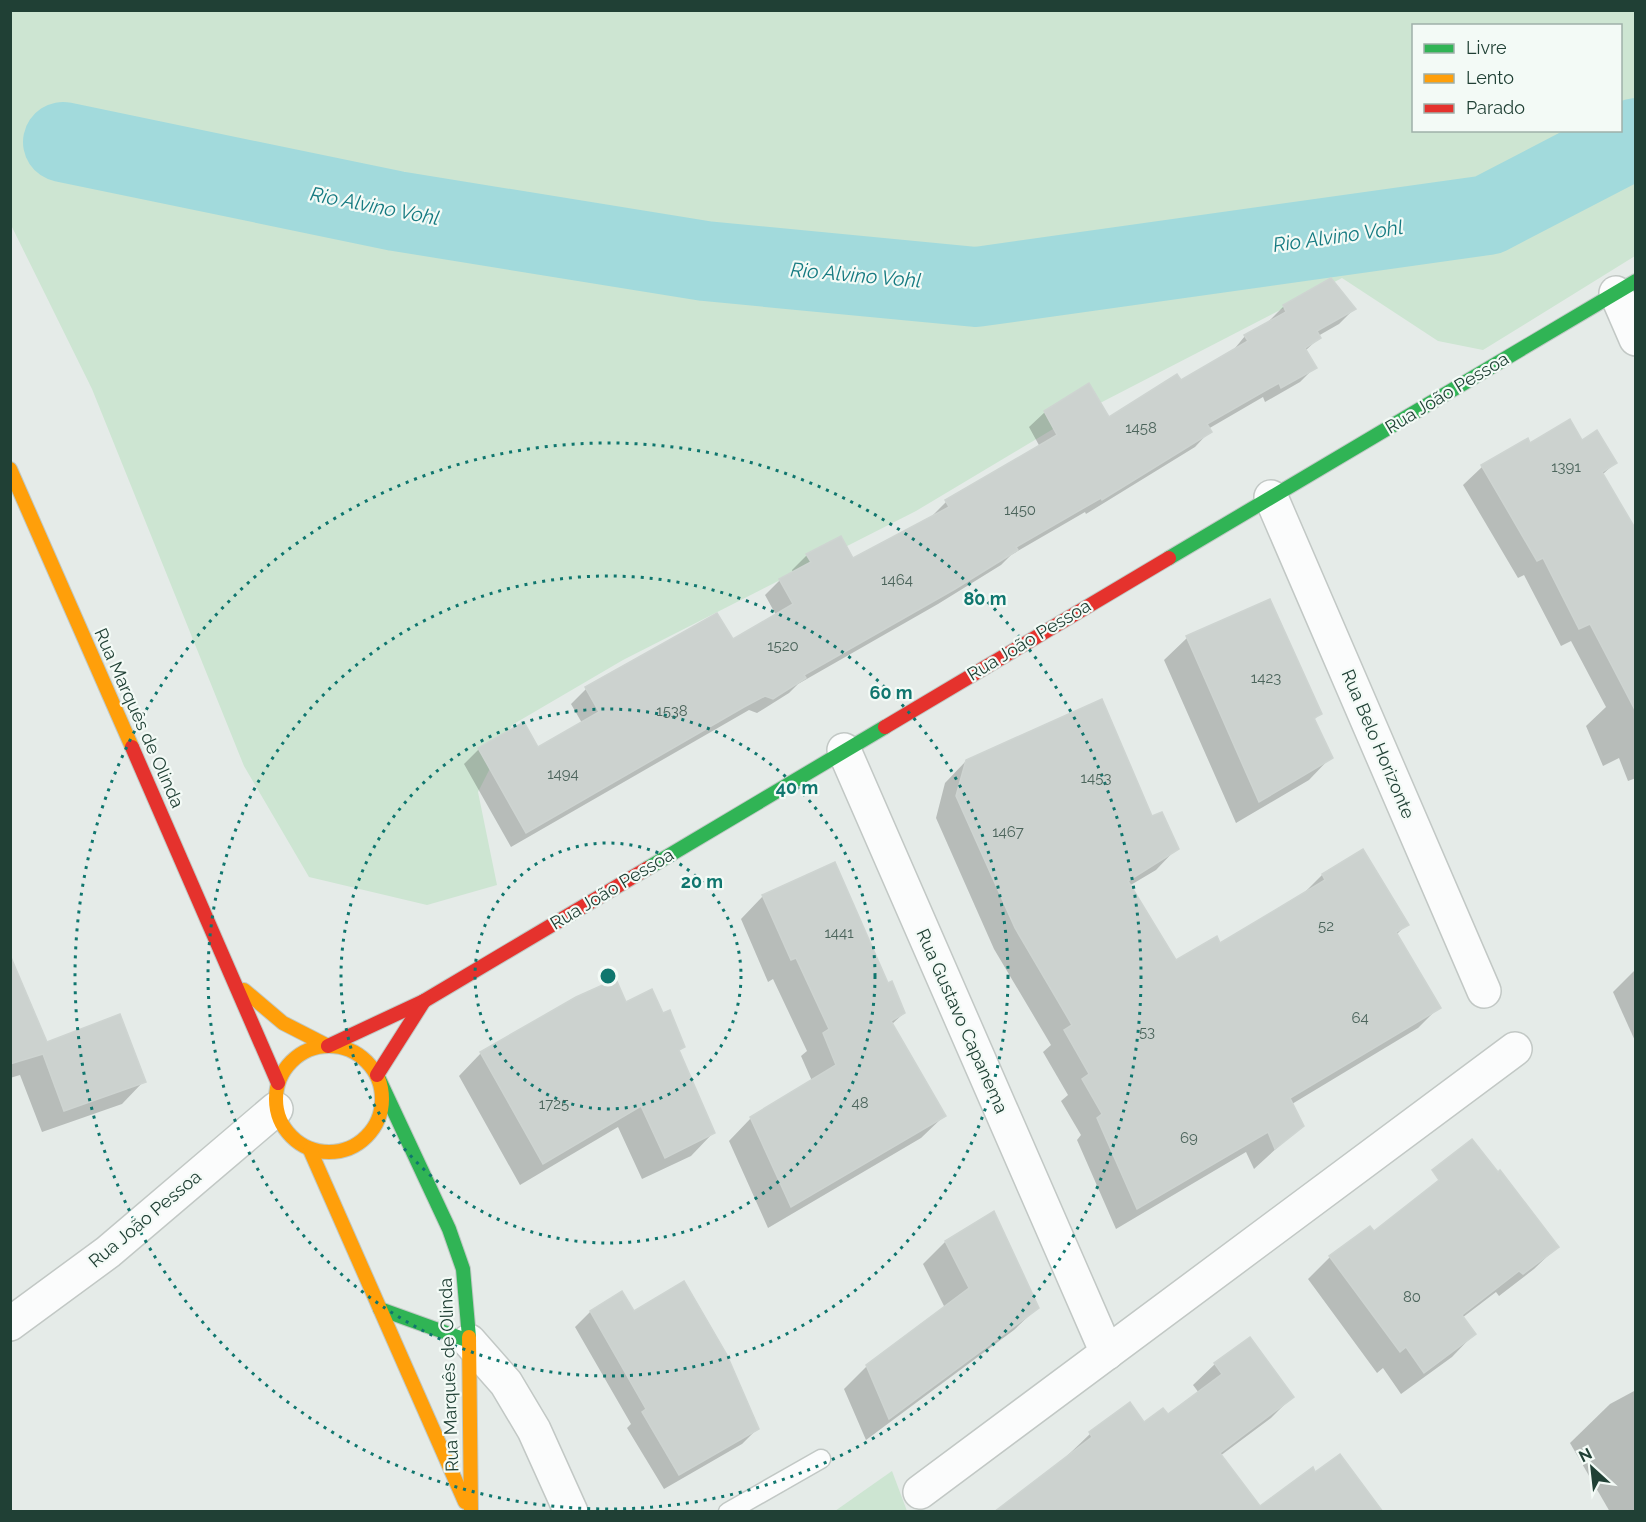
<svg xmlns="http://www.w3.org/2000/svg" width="1646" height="1522" font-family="Raleway,sans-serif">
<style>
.green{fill:#cde5d2;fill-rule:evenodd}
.shadow{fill:#0003}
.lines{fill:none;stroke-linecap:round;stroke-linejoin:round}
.river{stroke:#a2dadc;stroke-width:80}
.building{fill:#ccd2cf;stroke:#ced4d1;stroke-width:1.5}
.lane-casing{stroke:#c2c8c5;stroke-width:21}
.street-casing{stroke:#c2c8c5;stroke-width:36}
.fast-casing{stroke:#c0c9c5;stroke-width:16}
.slow-casing{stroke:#c0c9c5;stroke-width:16}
.jam-casing{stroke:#c0c9c5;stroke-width:16}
.lane{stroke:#fbfcfc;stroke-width:18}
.street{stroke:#fbfcfc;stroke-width:33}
.fast{stroke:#30b455;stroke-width:14}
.slow{stroke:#ff9f0a;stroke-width:14}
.jam{stroke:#e5322d;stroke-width:14}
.ring{fill:none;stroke:#0f766e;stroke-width:3;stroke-dasharray:3 6}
.labels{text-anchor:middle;stroke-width:4.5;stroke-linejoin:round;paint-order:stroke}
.number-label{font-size:15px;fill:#4c655c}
.street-label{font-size:18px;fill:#204035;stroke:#f3faf6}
.water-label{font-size:20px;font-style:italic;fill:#157a81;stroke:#f3faf6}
.centre{fill:#0f766e;stroke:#f3faf6;stroke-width:3}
.ring-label{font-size:18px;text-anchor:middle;font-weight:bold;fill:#0f766e;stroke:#f3faf6;stroke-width:4.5;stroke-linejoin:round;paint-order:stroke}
</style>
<rect width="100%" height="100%" fill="#e5ebe8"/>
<g class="green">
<path d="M10,11H1635V256L1483,350L1438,341L1342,278L1073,417L916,511L623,660L512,725L478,792L497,885L427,905L309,877L244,766L92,389L11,225ZM1414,26H1620V130H1414Z"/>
<polygon points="892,1471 907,1511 835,1511"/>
</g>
<g class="shadow">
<polygon points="1284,306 1354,309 1339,324 1318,336 1319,338 1305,351 1315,367 1300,382 1265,402 1263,397 1208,429 1210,431 1195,447 1086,514 1085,512 1011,555 1001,565 938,604 798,684 789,693 757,713 749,710 511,847 464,764 479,749 538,749 582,723 571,704 586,689 717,615 732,641 776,615 765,595 780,580 793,573 792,570 807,555 852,560 931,517 946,502 1040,447 1029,427 1045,412 1108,419 1231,353 1245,336 1268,322"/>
<polygon points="1527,440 1530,445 1581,442 1615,463 1602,475 1636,531 1636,778 1628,781 1619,758 1603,766 1586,726 1606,707 1571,641 1561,646 1524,575 1518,578 1463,485 1482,467"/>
<polygon points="1269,601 1320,713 1314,720 1331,757 1309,780 1236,823 1164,660 1187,638"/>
<polygon points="966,761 1151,818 1177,848 1156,870 1129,886 1175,962 1220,945 1301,896 1322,875 1363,851 1407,924 1396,935 1439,1007 1418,1028 1292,1104 1302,1125 1254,1169 1246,1152 1116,1229 1077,1140 1081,1135 1061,1101 1068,1095 1043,1052 1051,1045 994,949 936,818 945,783"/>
<polygon points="763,896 887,985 904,1013 891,1025 944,1116 921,1138 768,1228 729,1141 751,1118 812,1081 801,1056 807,1051 773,979 768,982 741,919"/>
<polygon points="1636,969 1636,1043 1613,992"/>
<polygon points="626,1004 662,1015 683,1046 678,1051 713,1133 691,1156 642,1179 618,1127 520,1185 459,1076 481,1053"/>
<polygon points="10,1007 46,1044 144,1081 122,1104 42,1132 20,1075 10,1078"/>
<polygon points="1373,1233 1557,1247 1534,1269 1499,1296 1496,1292 1462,1318 1474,1334 1452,1357 1401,1394 1383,1368 1377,1373 1308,1279 1330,1257"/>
<polygon points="945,1242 1037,1308 1014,1330 866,1440 844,1389 867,1366 945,1308 923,1264"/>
<polygon points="622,1293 634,1313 757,1429 742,1444 664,1489 627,1428 631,1424 575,1327 590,1312"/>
<polygon points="1249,1339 1292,1397 1271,1418 1220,1456 1068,1455 1090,1434 1130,1404 1144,1424 1168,1416 1199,1393 1193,1385 1215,1364"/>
<polygon points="1636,1390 1636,1512 1610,1512 1570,1443 1610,1404"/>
</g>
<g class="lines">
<polyline class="river" points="63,142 396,211 705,261 976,287 1488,215 1636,138"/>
</g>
<g class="building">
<polygon points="1331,278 1356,309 1317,331 1321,338 1305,348 1317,368 1281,388 1279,383 1207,424 1212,432 1102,500 1101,498 1016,547 1018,550 955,589 804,675 806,678 773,699 765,696 744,707 526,833 478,748 524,722 538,747 599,712 585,687 696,625 717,613 733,639 793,604 779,579 811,562 806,554 841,536 853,558 949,507 945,500 1057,435 1044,411 1089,383 1109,417 1177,374 1181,380 1248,341 1244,335 1286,312 1283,305"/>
<polygon points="1570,419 1582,440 1597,430 1617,463 1602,472 1635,528 1635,710 1590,624 1579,629 1543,558 1537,561 1481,465 1528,438 1530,443"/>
<polygon points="1270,599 1322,714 1314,718 1333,758 1259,802 1186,636"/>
<polygon points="1102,699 1152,816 1162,812 1179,849 1128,881 1176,960 1217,936 1220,943 1325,880 1322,874 1363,849 1409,925 1396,932 1441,1008 1290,1098 1304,1126 1275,1149 1268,1132 1137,1209 1097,1118 1102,1114 1082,1079 1089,1074 1064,1030 1072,1025 1015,928 956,796 966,760"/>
<polygon points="835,862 888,983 892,981 905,1013 891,1021 946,1116 791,1207 750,1117 836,1065 823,1033 829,1029 796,958 791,960 762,895"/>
<polygon points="10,955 47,1042 120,1014 146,1082 64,1111 43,1054 10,1064"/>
<polygon points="616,979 626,1002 652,989 663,1013 670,1010 685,1047 679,1050 715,1133 665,1158 641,1106 543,1164 480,1052 576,997"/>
<polygon points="1472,1139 1498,1172 1500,1170 1559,1247 1523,1274 1519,1271 1462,1315 1476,1334 1424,1373 1406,1347 1400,1352 1329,1256 1370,1226 1374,1231 1439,1180 1432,1170"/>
<polygon points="994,1211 1039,1308 889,1419 866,1365 969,1288 945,1241"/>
<polygon points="684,1281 727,1355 759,1429 679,1475 642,1412 646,1409 590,1311 622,1291 634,1311"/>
<polygon points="1250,1337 1294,1397 1220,1453 1260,1506 1313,1467 1315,1472 1340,1454 1383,1512 994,1512 1092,1437 1089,1432 1130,1402 1144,1422 1163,1408 1168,1414 1222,1374 1214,1363"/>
</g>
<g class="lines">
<g class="lane-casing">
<polyline id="lane" points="728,1512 821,1459"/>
</g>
<g class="street-casing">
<g id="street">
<polyline points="1616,293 1636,339"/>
<polyline points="1271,497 1484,991"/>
<polyline points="844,750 1107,1353"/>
<polyline points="10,1324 108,1252 276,1109"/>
<polyline points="469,1341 506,1383 534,1430 571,1512"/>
<polyline points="920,1492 1515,1049"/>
</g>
</g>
<g class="fast-casing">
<g id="fast">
<polyline points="1169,558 1636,281"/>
<polyline points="648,868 885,727"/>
<polyline points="377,1075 449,1229 463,1269 469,1337"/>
<polyline points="380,1309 469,1341"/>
</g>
</g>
<g class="slow-casing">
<g id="slow">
<polyline points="10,469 132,747"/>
<polyline points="244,990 283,1023 328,1046"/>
<circle cx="329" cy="1099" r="53"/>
<polyline points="310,1150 465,1502"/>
<polyline points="469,1337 471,1512"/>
</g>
</g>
<g class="jam-casing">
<g id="jam">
<polyline points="885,727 1169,558"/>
<polyline points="132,747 278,1083"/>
<polyline points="328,1046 424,1001 648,868"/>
<polyline points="377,1075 424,1001"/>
</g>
</g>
<use href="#lane" class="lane"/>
<use href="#street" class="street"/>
<use href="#fast" class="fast"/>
<use href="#slow" class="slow"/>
<use href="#jam" class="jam"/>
</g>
<g class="ring">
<circle cx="608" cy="976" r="133"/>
<circle cx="608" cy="976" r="267"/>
<circle cx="608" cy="976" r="400"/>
<circle cx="608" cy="976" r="533"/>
</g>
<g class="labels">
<g class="number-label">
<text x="1141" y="433">1458</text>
<text x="1566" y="472">1391</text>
<text x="1020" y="515">1450</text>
<text x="897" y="585">1464</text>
<text x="783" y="651">1520</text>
<text x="1266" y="683">1423</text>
<text x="672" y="716">1538</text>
<text x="563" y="779">1494</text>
<text x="1096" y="783">1453</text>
<text x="1008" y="837">1467</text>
<text x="1326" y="931">52</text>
<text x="839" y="938">1441</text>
<text x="1360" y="1023">64</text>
<text x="1147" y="1037">53</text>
<text x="860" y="1108">48</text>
<text x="554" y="1109">1725</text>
<text x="1189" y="1143">69</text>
<text x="1412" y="1302">80</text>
</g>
<g class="street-label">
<text transform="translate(1447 393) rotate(-31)" y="6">Rua João Pessoa</text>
<text transform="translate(1029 640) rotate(-31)" y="6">Rua João Pessoa</text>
<text transform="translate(139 718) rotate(66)" y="6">Rua Marquês de Olinda</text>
<text transform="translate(1378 744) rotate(67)" y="6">Rua Belo Horizonte</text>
<text transform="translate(612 889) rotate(-31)" y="6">Rua João Pessoa</text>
<text transform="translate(962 1021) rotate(66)" y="6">Rua Gustavo Capanema</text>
<text transform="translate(145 1219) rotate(-40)" y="6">Rua João Pessoa</text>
<text transform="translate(449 1375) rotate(-92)" y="6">Rua Marquês de Olinda</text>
</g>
<g class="water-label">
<text transform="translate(375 206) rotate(11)" y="7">Rio Alvino Vohl</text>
<text transform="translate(1338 236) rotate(-8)" y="7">Rio Alvino Vohl</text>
<text transform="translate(856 275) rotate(5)" y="7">Rio Alvino Vohl</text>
</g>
</g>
<circle cx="608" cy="976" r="9" class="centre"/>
<g class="ring-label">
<text x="985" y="605">80 m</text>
<text x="891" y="699">60 m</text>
<text x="797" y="794">40 m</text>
<text x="702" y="888">20 m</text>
</g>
<rect width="1646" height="1522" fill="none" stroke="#204035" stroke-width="24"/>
<rect x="1412" y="24" width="210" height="108" fill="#f3faf6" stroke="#9fb0a9" stroke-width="1.5"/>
<rect x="1424" y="44" width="30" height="9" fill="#30b455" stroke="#9fb0a9" stroke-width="1.5"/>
<text x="1466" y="54" font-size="18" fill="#204035">Livre</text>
<rect x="1424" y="74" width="30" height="9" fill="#ff9f0a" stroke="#9fb0a9" stroke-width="1.5"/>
<text x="1466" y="84" font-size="18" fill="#204035">Lento</text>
<rect x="1424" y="104" width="30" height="9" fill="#e5322d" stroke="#9fb0a9" stroke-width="1.5"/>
<text x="1466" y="114" font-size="18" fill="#204035">Parado</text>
<g transform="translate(1592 1468) rotate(333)" stroke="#f3faf6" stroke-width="4.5" paint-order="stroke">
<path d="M0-4.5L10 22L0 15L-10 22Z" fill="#204035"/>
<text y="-9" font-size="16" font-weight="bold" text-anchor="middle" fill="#204035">N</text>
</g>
</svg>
